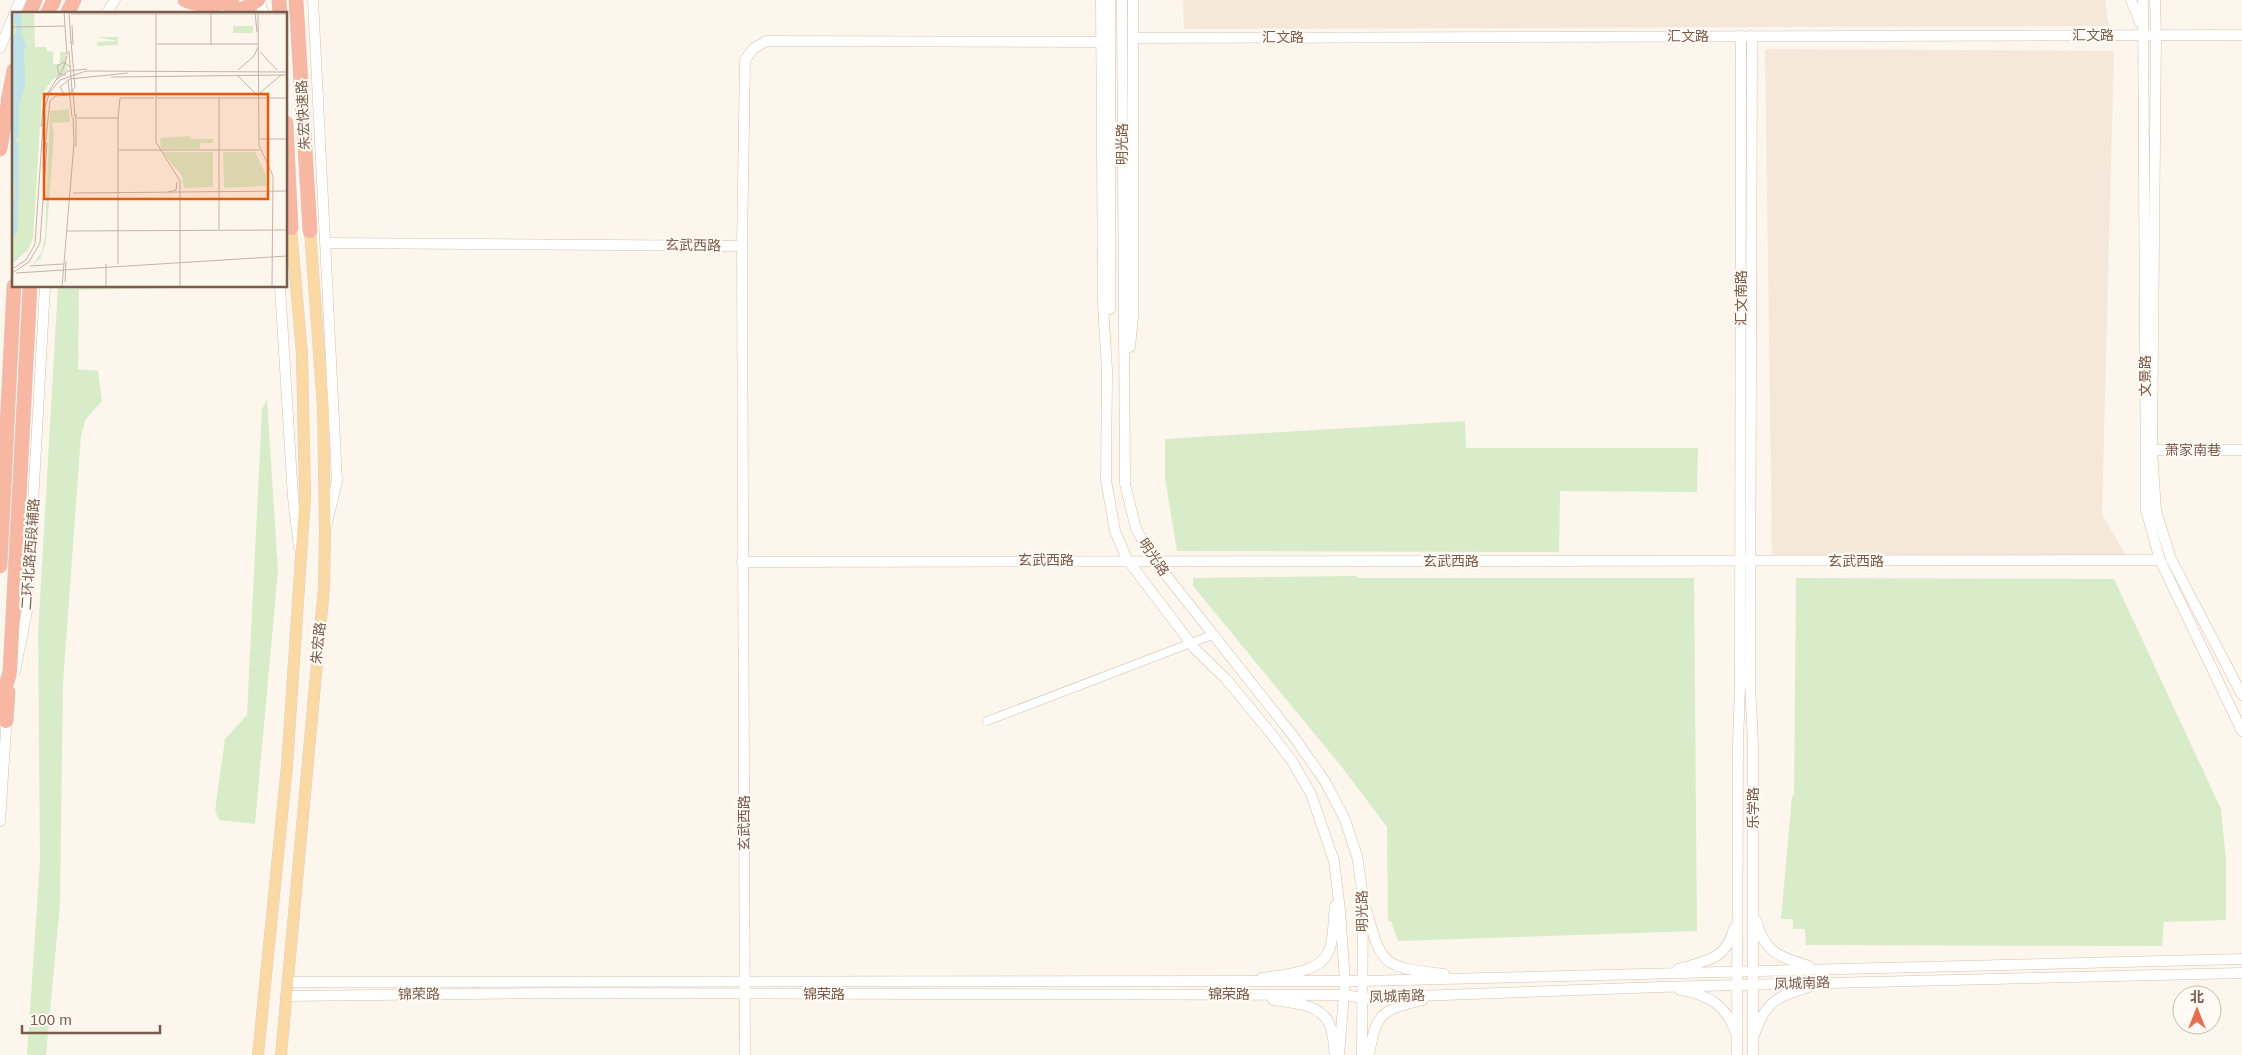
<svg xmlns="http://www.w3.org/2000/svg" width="2242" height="1055" font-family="Helvetica,'Noto Sans SC',sans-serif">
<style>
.residential{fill:#f5e8da}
.green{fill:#d8ecc9}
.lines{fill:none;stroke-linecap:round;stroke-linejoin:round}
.street-casing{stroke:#d1beb0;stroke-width:9}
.secondary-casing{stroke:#d6c0b0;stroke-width:11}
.primary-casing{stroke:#dad1cd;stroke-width:12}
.highway-casing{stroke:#dad1cd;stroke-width:15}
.street{stroke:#fff;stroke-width:8}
.secondary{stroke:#fff;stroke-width:10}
.primary{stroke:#fbd9a5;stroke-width:11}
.highway{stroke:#f7b7a3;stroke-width:14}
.labels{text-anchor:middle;stroke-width:4.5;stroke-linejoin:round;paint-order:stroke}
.street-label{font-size:14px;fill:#7a5c4d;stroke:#fffaf3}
.inset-road{fill:none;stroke:#c5b3a7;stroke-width:1}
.view{fill:#e8590c;fill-opacity:0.15;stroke:#e8590c;stroke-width:2.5}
.inset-edge{fill:none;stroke:#7a5c4d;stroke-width:2.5}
</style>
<rect width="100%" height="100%" fill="#fdf6ec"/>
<g class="residential">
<polygon points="1183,0 2105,0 2109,26 1184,29"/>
<polygon points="1765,49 2114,51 2102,514 2127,557 1772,555"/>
</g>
<g class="green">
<polygon points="58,286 250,286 79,290 78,369 98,371 102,401 86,419 81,435 63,683 60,904 46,1055 27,1055 40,860 38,634"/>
<polygon points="267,399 278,571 255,824 219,820 215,811 225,739 247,715 262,409"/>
<polygon points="1465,421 1466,448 1698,448 1697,492 1560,491 1559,552 1177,551 1165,478 1165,439"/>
<polygon points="1357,576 1357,578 1694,578 1697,931 1398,941 1391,921 1388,921 1387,827 1341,766 1193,586 1193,578"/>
<polygon points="1796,578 2114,579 2221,809 2226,860 2226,920 2164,922 2162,946 1806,945 1805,929 1793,929 1793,919 1781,919 1792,796 1794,795"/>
</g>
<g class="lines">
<g class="street-casing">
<polyline id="street" points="987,721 1212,635"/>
</g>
<g class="secondary-casing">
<g id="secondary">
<polyline points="260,0 263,14"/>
<polyline points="313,0 337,481 327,523"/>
<polyline points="1101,0 1103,306 1107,370 1106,480 1115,531 1127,559 1195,649 1226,679 1269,731 1292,761 1311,794 1334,861 1340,910 1345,982 1339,1055"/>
<polyline points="1122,0 1125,484 1136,529 1155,561 1294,737 1326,783 1345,820 1357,856 1363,897 1362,1055"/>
<polyline points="2131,0 2140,22"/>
<polyline points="2143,0 2146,510 2160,560 2242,731"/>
<polyline points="2155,0 2156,34 2152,450 2156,511 2171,559 2242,695"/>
<polyline points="14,14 21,0"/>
<polyline points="106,14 115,0"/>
<polyline points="1752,36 1750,683 1753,743 1753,1055"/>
<polyline points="1133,38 2242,35"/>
<polyline points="0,48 14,15"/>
<polyline points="327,243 742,246 745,1055"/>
<polyline points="742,246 745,60 753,49 766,41 1101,42"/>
<polyline points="280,286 293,498 299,547"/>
<polyline points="1110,309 1110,0"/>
<polyline points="1130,347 1133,316 1133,0"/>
<polyline points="2146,450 2242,450"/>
<path d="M742,562C1215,559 1688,563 2160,560"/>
<polyline points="15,671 27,611 45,286"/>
<polyline points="0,821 7,714"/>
<path d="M1366,909C1382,967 1383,967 1444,974"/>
<path d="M1756,920C1764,952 1779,957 1809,966"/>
<path d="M1678,969C1705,961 1727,960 1734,928"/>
<path d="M1262,978C1284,974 1322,974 1330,948C1334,935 1333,920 1335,906"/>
<polyline points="287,982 1362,981 2242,959"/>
<path d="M1680,990C1707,994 1726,1005 1735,1031"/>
<polyline points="286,996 554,993 1345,995 1362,998 1660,987 2242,973"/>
<path d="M1273,1000C1292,1003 1319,1003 1329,1023C1334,1032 1333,1045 1335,1055"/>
<path d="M1755,1033C1765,1001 1779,996 1809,987"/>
<path d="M1369,1055C1376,1013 1381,1010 1423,1000"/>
<polyline points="1737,1055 1738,744 1740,686 1741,36"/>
</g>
</g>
<g class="primary-casing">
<g id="primary">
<polyline points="258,1055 287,766 305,497 302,354 291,228"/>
<polyline points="281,1055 324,587 325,531 323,406 310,231"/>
</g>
</g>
<g class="highway-casing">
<g id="highway">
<path d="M185,0C201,7 216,5 232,0"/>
<polyline points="279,0 280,14"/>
<polyline points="296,0 310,231"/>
<polyline points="29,14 35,0"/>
<polyline points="47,14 54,0"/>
<polyline points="67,14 74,0"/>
<polyline points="230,14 247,7 258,0"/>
<polyline points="8,101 14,70"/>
<polyline points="286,123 291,228"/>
<polyline points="0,149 7,108 14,92"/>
<polyline points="0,566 14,286"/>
<polyline points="0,704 10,672 30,286"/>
<polyline points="6,721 8,692"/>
</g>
</g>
<use href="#street" class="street"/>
<use href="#secondary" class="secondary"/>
<use href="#primary" class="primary"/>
<use href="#highway" class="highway"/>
</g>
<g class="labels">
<g class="street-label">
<text x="2093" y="40">汇文路</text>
<text x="1688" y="41">汇文路</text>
<text x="1283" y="42">汇文路</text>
<text transform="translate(303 115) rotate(-93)" y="5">朱宏快速路</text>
<text transform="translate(1122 144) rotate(-90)" y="5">明光路</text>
<text transform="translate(693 245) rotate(1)" y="5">玄武西路</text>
<text transform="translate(1741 298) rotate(-90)" y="5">汇文南路</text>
<text transform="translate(2145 376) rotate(-90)" y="5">文景路</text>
<text x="2193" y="455">萧家南巷</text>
<text transform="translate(30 554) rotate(-86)" y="5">二环北路西段辅路</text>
<text transform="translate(1154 557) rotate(56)" y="5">明光路</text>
<text x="1046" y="565">玄武西路</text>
<text x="1451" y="566">玄武西路</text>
<text x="1856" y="566">玄武西路</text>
<text transform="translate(318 643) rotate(-84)" y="5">朱宏路</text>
<text transform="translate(1753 808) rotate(-90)" y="5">乐学路</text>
<text transform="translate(744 823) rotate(-90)" y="5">玄武西路</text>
<text transform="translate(1362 911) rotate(-91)" y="5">明光路</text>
<text transform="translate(1802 983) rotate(-2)" y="5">凤城南路</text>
<text transform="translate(419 994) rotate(-1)" y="5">锦荣路</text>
<text x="824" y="999">锦荣路</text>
<text x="1229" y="999">锦荣路</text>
<text transform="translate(1397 996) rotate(-2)" y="5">凤城南路</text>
</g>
</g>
<g transform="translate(12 12)">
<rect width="275" height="275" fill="#fdf6ec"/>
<path d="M0,0H22L23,35H34L35,39L41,40V52H48V40H54L55,59L40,68L30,82L21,226L16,238L0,252ZM221,14H241V21H221ZM85,25H106V33L85,34V30L105,29ZM57,97L58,110L40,111L42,122L34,231L28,247L21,253L30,239L33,225L38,99ZM178,124L179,127H201V131H188V137H149L148,126ZM151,140H201V175L172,176L170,164ZM211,140H243L254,163V174L212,176Z" fill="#d8ecc9"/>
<path d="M0,0H10L9,20L15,37H12L13,73L7,94V123L3,128L7,133L6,219L0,227L3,171L0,167V25L5,20Z" fill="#bfe3e8"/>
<path class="inset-road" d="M52,0L55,43M57,0L59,31M144,0V130L168,169V275M243,0L245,20M246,0L247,133L261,164L260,275M59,2H275M199,2V33M60,13L61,33M0,15L53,14M145,32H246M57,39L60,79M248,40L265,58M226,58L242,44L246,35M54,63L47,62L45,54L52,50L58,55M225,63L246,84M99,65L275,63M44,68L56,59L75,57M56,68L60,105M61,79L63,105M248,81L269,63M52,82L48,75L58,67L116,61M207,85V218M145,86H275M64,102V135M65,106H106V252M106,106L108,86H142M29,115L32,87L51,57L55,44M248,127H275M107,138H248M31,154L38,89L43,84L57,83L63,75L59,29M156,180L164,178L165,170M61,181L275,179M55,219L275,218M18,254L51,252M0,257L14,248L23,232L32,97L38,80L48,68L74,59L275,60M0,261L17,250L28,231L35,131M4,261L275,244M53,270L54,249M50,275L62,131L61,105M94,275V252"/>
<path class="view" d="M32,82H256V187H32Z"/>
<rect width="275" height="275" class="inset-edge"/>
</g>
<g transform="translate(2197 1010)"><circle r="24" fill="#fffaf3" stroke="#cabbb1"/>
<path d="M0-4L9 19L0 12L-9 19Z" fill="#e76f51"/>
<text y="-8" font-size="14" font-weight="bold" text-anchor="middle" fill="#7a5c4d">北</text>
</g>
<path d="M22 1025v8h138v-8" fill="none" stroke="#7a5c4d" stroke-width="2.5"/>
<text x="30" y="1025" font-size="15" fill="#7a5c4d" stroke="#fffaf3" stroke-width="4" paint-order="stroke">100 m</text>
</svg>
